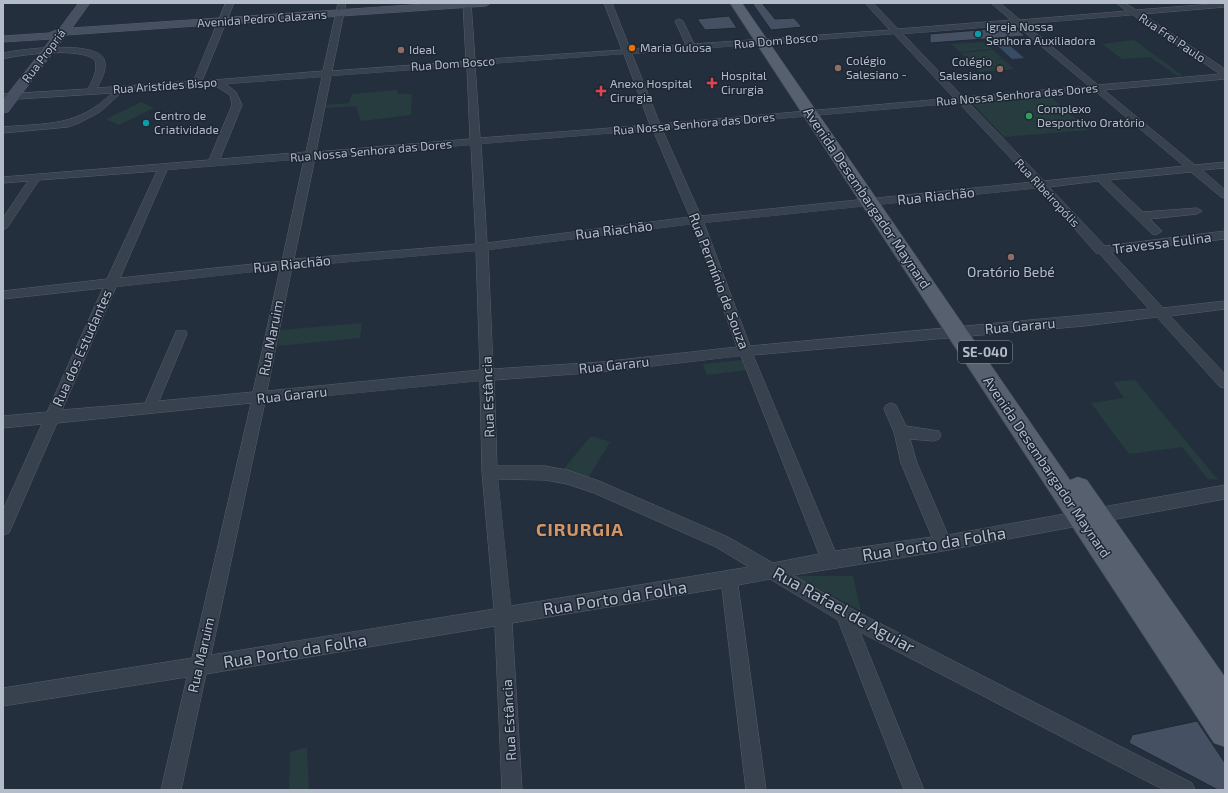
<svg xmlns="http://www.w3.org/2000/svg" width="1228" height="793" font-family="'Exo 2',sans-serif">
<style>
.green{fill:#263c3f}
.water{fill:#394c67}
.building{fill:#455162;stroke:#1f2835}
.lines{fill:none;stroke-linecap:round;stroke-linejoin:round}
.street-casing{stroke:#565f6c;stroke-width:1}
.secondary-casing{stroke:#565f6c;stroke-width:1}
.primary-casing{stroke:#414a57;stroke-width:1}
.street{fill:#38414e;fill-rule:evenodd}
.secondary{fill:#465061;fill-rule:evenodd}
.primary{fill:#56606e;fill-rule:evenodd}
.culture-dot{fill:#0f9aa8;stroke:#1d2633;stroke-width:1.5}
.food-dot{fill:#e8710a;stroke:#1d2633;stroke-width:1.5}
.education-dot{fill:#8d6e63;stroke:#1d2633;stroke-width:1.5}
.health-dot{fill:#e0444e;stroke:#1d2633;stroke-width:1.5}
.leisure-dot{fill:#2e9e5b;stroke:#1d2633;stroke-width:1.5}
.labels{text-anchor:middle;stroke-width:3;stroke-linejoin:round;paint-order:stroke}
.far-street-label{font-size:12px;fill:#b4bcc9;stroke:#1d2633}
.far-poi-label{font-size:12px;fill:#b4bcc9;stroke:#1d2633;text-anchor:start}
.shield{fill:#1d2633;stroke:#878f9c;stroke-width:1}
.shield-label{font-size:13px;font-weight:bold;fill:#b4bcc9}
.street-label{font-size:14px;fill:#b4bcc9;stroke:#1d2633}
.poi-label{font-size:14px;fill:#b4bcc9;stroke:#1d2633}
.near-street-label{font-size:17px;fill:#b4bcc9;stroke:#1d2633}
.district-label{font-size:18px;font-weight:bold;letter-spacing:1px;fill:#d59563;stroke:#1d2633}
</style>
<rect width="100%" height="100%" fill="#242f3e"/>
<g class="green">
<polygon points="1134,40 1183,76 1178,76 1150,57 1122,59 1102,44"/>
<polygon points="983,42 992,49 960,52 951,44"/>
<polygon points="993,50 1002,58 994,60 1003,59 1014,69 980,72 961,53"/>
<polygon points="397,90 397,94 412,94 411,115 361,121 356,106 325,108 326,105 349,103 352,94"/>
<polygon points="1051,97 1088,130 1004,137 972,103"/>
<polygon points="141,102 154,108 119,125 106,119"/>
<polygon points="362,323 360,338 278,346 280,330"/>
<polygon points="743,360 747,370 707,375 703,364"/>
<polygon points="1135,380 1218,480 1208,479 1182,447 1129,454 1091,403 1124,398 1113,382"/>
<polygon points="591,436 610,442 588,478 562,471"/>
<polygon points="795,576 853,576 861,611"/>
<polygon points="307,747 309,790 289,790 290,752"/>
</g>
<polygon class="water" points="1009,45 1024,58 1012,59 998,46"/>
<g class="building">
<polygon points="752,3 762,3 775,19 794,18 802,27 771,30"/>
<polygon points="729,16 737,28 705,30 697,19"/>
<polygon points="1015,27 1025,36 930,43 930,34"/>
<polygon points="1197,721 1225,763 1225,790 1218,790 1129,743 1132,735"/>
</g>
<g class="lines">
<g class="street-casing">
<path id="street" d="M226,3H234L202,81L323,71L338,3H346L332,71L466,61L463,3H471L475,60L622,50L604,3H612L630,49L686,45L675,21L679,19L683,21L694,44L890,30L865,3H873L898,29L1011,20L991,3H1000L1020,20L1127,11L1116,3H1125L1136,10L1225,3V7L1142,14L1225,69V79L1104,90L1195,165L1225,162V168L1202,170L1225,190V198L1221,197L1191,172L1109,180L1143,212L1197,208L1202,211L1197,214L1150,219L1162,231L1156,235L1152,234L1098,181L1049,187L1105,246L1225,231V239L1111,252L1163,308L1225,301V309L1170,316L1225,374V388L1220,387L1157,317L1084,326L753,355L835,551L932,537L901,463L894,432L884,409L886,405L891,403L896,405L906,426L939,431L941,435L939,439L934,441L910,439L917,463L948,535L1225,485V499L943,551L793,575L850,608L1192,783L1195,790H1164L860,632L924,790H904L838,620L770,579L738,585L766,790H746L722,588L512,623L522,790H502L495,626L206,674L181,790H161L187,677L3,706V688L192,658L251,403L57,423L9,533L3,535V510L42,424L3,428V416L47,412L103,288L3,299V291L107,279L157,171L39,180L7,228L3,230V218L28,181L3,183V177L209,160L232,105L230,95L214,85L122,92L100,112L79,123L68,127L3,133V127C47,123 78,127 112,93L3,100V94L88,89C93,79 98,71 95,60C81,47 22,54 3,59V53C21,49 95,40 104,59C108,69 101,80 97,88L193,81ZM1133,15L1220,74L1098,85L1025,24ZM1016,25L1089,86L963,97L903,34ZM894,34L954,98L660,124L632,54ZM624,54L650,125L480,138L475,65ZM467,66L470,139L316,152L331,76ZM322,77L306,152L220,159L242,105L236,92L226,84ZM1094,90L1184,166L1044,181L968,102ZM959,103L1033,182L701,216L662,129ZM653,130L690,217L487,243L481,144ZM471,145L476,244L294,259L315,158ZM304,159L282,261L120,278L167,170ZM1039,188L1096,253H1099L1149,309L750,346L704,223ZM693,224L737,347L601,362L493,369L488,250ZM476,251L480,370L267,391L292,267ZM280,269L253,392L159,401L187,334L186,331H176L175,334L145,403L62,410L116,287ZM741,356L819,554L773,563L728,537L599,481L567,470L545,466H497L494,380L601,372ZM480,381L482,472L494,609L211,655L265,402ZM498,479L545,480L567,484L594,493L716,547L749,567L511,606Z"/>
</g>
<g class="secondary-casing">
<polygon id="secondary" points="79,3 90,3 72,28 439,3 491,3 486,6 66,35 8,112 3,113 3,100 51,39 3,42 3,36 49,33 59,29"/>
</g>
<g class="primary-casing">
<polygon id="primary" points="730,3 742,3 1070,480 1078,477 1087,480 1225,677 1225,747 1214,743"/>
</g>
<use href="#street" class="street"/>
<use href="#secondary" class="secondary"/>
<use href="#primary" class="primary"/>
</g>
<g class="culture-dot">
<circle cx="978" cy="34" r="4"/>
<circle cx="146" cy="123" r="4"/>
</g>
<circle class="food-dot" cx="632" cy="48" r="4"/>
<g class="education-dot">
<circle cx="401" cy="50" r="4"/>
<circle cx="838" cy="68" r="4"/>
<circle cx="1000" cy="69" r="4"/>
<circle cx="1011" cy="257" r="4"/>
</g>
<g class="health-dot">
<path d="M710 77h4v4h4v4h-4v4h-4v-4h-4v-4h4z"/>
<path d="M599 85h4v4h4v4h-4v4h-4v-4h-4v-4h4z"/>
</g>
<circle class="leisure-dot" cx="1029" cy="116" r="4"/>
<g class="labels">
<g class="far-street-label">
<text transform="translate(262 19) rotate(-4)" y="4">Avenida Pedro Calazans</text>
<text transform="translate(1172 38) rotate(34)" y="4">Rua Frei Paulo</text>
<text transform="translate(776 41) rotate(-5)" y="4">Rua Dom Bosco</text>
<text transform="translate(44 56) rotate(-53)" y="4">Rua Propriá</text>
<text transform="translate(453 64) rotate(-4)" y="4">Rua Dom Bosco</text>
<text transform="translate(165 86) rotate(-4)" y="4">Rua Aristídes Bispo</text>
<text transform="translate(1017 95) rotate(-5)" y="4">Rua Nossa Senhora das Dores</text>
<text transform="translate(694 124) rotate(-5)" y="4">Rua Nossa Senhora das Dores</text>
<text transform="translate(371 151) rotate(-5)" y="4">Rua Nossa Senhora das Dores</text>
<text transform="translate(1047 193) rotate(47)" y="4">Rua Ribeiropólis</text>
</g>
<g class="far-poi-label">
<text x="986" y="31">Igreja Nossa<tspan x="986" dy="14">Senhora Auxiliadora</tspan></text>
<text x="640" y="52">Maria Gulosa</text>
<text x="409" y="54">Ideal</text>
<text x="846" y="65">Colégio<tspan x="846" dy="14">Salesiano -</tspan></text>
<text x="992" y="66" text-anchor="end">Colégio<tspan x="992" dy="14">Salesiano</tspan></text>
<text x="721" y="80">Hospital<tspan x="721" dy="14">Cirurgia</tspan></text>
<text x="610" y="88">Anexo Hospital<tspan x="610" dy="14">Cirurgia</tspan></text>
<text x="1037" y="113">Complexo<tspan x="1037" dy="14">Desportivo Oratório</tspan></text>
<text x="154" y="120">Centro de<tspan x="154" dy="14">Criatividade</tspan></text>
</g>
<rect class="shield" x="958" y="341" width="54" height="22" rx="3"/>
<g class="shield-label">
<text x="985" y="357">SE-040</text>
</g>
<g class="street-label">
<text transform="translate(936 196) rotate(-6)" y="5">Rua Riachão</text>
<text transform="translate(867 198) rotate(56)" y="5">Avenida Desembargador Maynard</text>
<text transform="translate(614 230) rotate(-7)" y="5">Rua Riachão</text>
<text transform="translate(1162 243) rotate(-7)" y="5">Travessa Eulina</text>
<text transform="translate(292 264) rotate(-6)" y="5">Rua Riachão</text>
<text transform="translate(719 281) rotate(69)" y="5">Rua Permínio de Souza</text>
<text transform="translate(1020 326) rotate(-5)" y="5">Rua Gararu</text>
<text transform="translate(271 338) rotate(-79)" y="5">Rua Maruim</text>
<text transform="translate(82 348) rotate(-66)" y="5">Rua dos Estudantes</text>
<text transform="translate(614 365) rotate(-6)" y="5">Rua Gararu</text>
<text transform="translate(292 395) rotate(-6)" y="5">Rua Gararu</text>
<text transform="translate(488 397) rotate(-92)" y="5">Rua Estância</text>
<text transform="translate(1047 467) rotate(56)" y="5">Avenida Desembargador Maynard</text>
<text transform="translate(201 655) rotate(-77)" y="5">Rua Maruim</text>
<text transform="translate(509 720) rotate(-93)" y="5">Rua Estância</text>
</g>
<g class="poi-label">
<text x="1011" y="277">Oratório Bebé</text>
</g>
<g class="near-street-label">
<text transform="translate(934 544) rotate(-9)" y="6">Rua Porto da Folha</text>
<text transform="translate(615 598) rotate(-9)" y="6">Rua Porto da Folha</text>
<text transform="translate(844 610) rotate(29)" y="6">Rua Rafael de Aguiar</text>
<text transform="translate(295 651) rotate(-9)" y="6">Rua Porto da Folha</text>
</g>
<g class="district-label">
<text x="580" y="536">CIRURGIA</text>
</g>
</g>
<rect width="1228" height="793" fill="none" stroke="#b4bcc9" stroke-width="8"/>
</svg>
